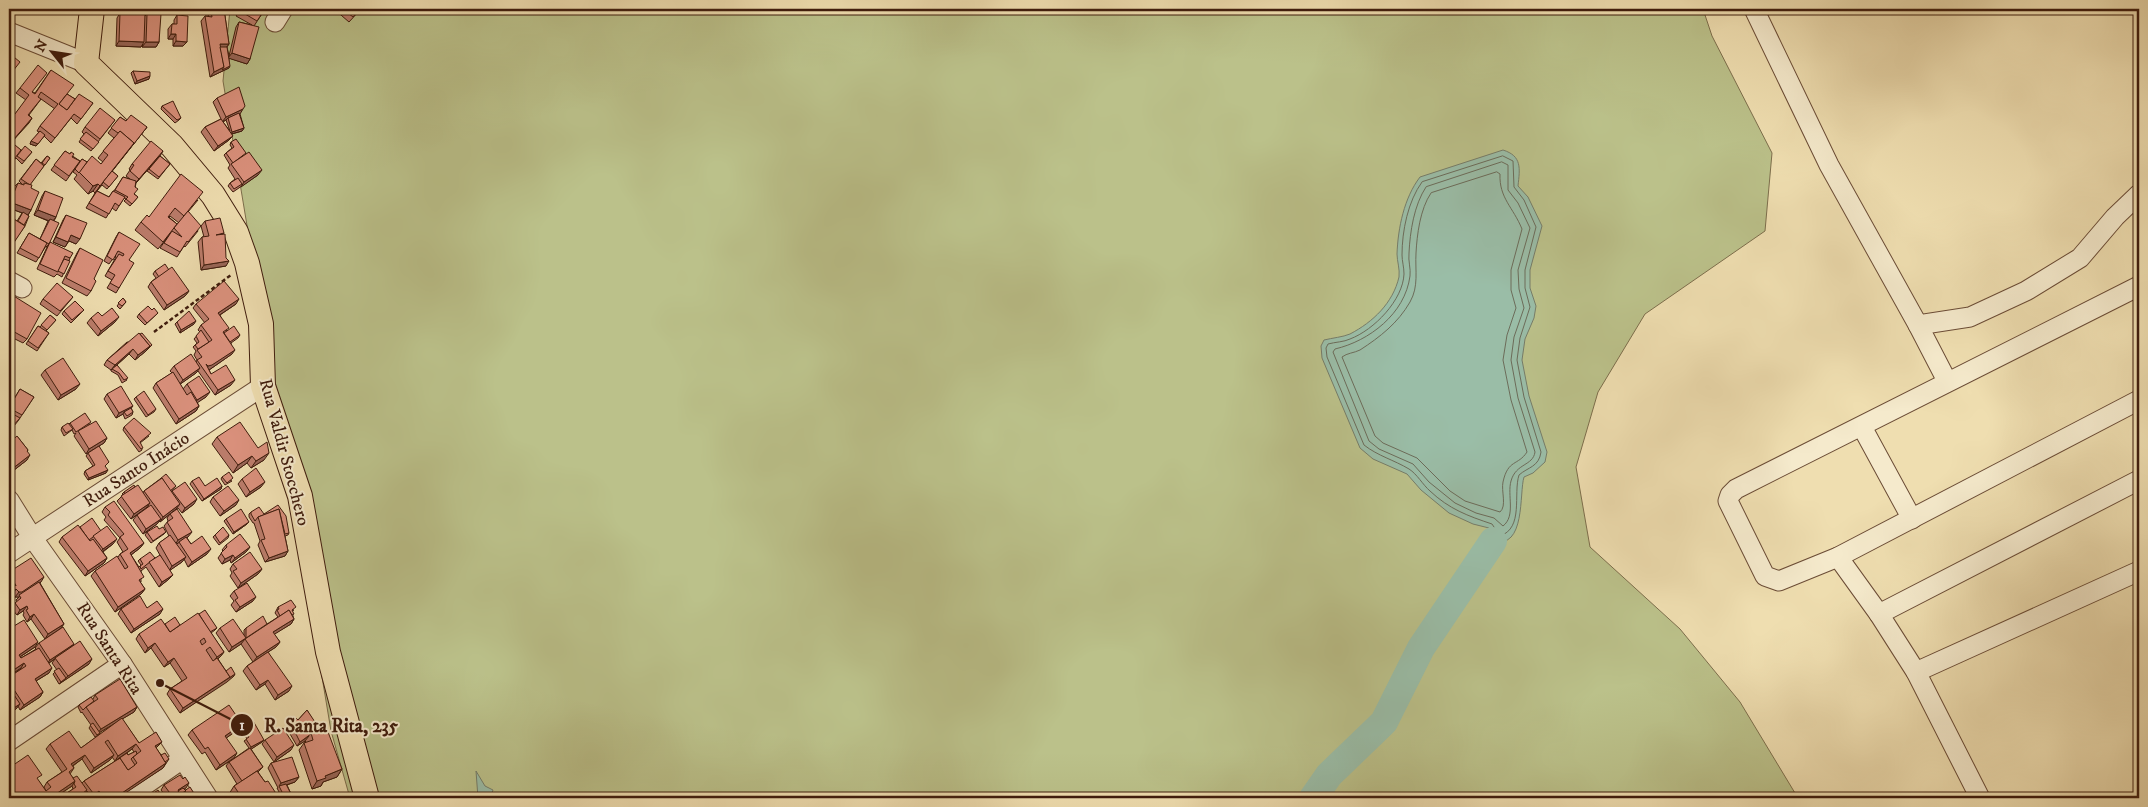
<svg xmlns="http://www.w3.org/2000/svg" width="2148" height="807" font-family="'IM FELL DW Pica',serif">
<style>
.green{fill:#bbc18a;stroke:#7d6e4c}
.water{fill:#9abda7;stroke:#767d69}
.lines{fill:none;stroke-linecap:round;stroke-linejoin:round}
.shore{stroke:#6c6c5a;stroke-width:1}
.river{stroke:#9abda7;stroke-width:28}
.minor-casing{stroke:#6b4c36;stroke-width:21}
.major-casing{stroke:#3f1c0d;stroke-width:26}
.path{stroke:#3f1c0d;stroke-width:2.5;stroke-dasharray:4 2.5;stroke-linecap:butt}
.minor{stroke:#f5eacc;stroke-width:19}
.major{stroke:#efdeb0;stroke-width:24}
.wall{fill:#bc7d6c;stroke:#3f1c0d;fill-rule:evenodd}
.shaded-wall{fill:#996658;stroke:#3f1c0d}
.building{fill:#db917d;stroke:#3f1c0d;fill-rule:evenodd}
.labels{text-anchor:middle;stroke-width:4;stroke-linejoin:round;paint-order:stroke}
.street-label{font-size:18px;fill:#3f1c0d;stroke:#f5eacc}
.leader{fill:none;stroke:#3f1c0d;stroke-width:2}
.callout-dot{fill:#3f1c0d;stroke:#f5eacc;stroke-width:2}
.mark-label{font-size:15px;text-anchor:middle;font-weight:bold;fill:#fff}
.callout-label{font-size:19px;text-anchor:middle;font-weight:bold;fill:#3f1c0d;stroke:#f5eacc;stroke-width:4;stroke-linejoin:round;paint-order:stroke}
</style>
<rect width="100%" height="100%" fill="#efdeb0"/>
<filter id="stains"><feTurbulence type="fractalNoise" baseFrequency=".004" numOctaves="4"/><feColorMatrix values="0 0 0 0 .2 0 0 0 0 .09 0 0 0 0 .02 0 0 0 .5 -.17"/></filter>
<radialGradient id="worn" r=".72"><stop offset=".6" stop-color="#630" stop-opacity="0"/><stop offset="1" stop-color="#630" stop-opacity=".3"/></radialGradient>
<polygon class="green" points="230,9 1703,9 1712,36 1772,153 1765,231 1645,314 1598,392 1576,467 1590,547 1680,629 1740,702 1798,798 350,798 331,731 223,81"/>
<g class="water">
<path d="M1503,150C1522,156 1520,168 1518,186L1528,197L1542,226L1530,270V288L1536,306L1534,318L1525,339L1522,360L1529,396L1547,452L1545,462L1533,473L1524,477C1519,493 1526,550 1493,541L1489,528L1473,524L1449,513L1421,490L1407,474L1373,459L1360,448L1322,358L1321,346L1324,340C1332,338 1343,337 1350,334C1373,322 1393,303 1399,277C1400,269 1397,261 1397,254C1398,228 1404,198 1420,177Z"/>
<polygon points="476,771 485,786 493,790 490,798 478,798"/>
</g>
<g class="lines">
<g class="shore">
<path d="M1503,156L1513,161L1514,187L1524,200L1536,227L1525,270V288L1530,307L1520,338L1517,360L1524,397L1541,452C1539,467 1528,467 1519,475C1513,494 1524,528 1500,536L1492,524C1468,516 1449,509 1430,491C1423,485 1417,474 1409,469C1394,460 1378,456 1364,445L1327,357L1326,348L1328,344C1335,342 1344,342 1350,339C1374,330 1403,300 1404,274C1404,267 1402,261 1402,255C1402,231 1408,201 1422,182Z"/>
<path d="M1502,162L1508,165V190L1518,203L1530,228L1518,270L1519,289L1524,308L1514,337L1511,360L1518,398L1535,452C1533,466 1516,463 1511,481C1507,495 1516,516 1503,526L1494,518L1476,513L1455,503L1429,482L1413,464L1379,449L1369,441L1333,352L1335,349C1369,341 1405,314 1410,276C1411,269 1408,261 1409,253C1410,232 1414,205 1426,187Z"/>
<path d="M1497,172L1500,174C1499,198 1513,207 1522,229L1511,270V290L1516,308L1507,335L1503,360L1511,400L1527,452C1518,466 1508,459 1503,482C1501,491 1507,506 1500,512L1465,501L1450,491L1417,458L1383,443L1375,436L1342,357C1347,353 1354,353 1360,350C1380,337 1398,323 1410,302C1419,286 1415,271 1416,253C1417,235 1420,209 1431,193Z"/>
</g>
<polyline class="river" points="1313,798 1329,775 1384,722 1421,648 1493,541"/>
<g class="minor-casing">
<g id="minor">
<polyline points="1754,9 1829,165 1918,325 1970,317 2026,291 2080,258 2115,217 2139,194"/>
<polyline points="275,22 283,9"/>
<polyline points="9,32 86,63"/>
<polyline points="9,281 22,288"/>
<polyline points="2139,286 1736,489 1730,495 1728,501 1765,576 1779,581 1838,557 2139,400"/>
<polyline points="1918,325 1947,381"/>
<polyline points="1862,427 1912,519"/>
<polyline points="9,500 32,537 122,664 208,798"/>
<polyline points="9,553 263,386"/>
<polyline points="1838,557 1879,614"/>
<polyline points="1916,672 2139,571"/>
<polyline points="9,741 122,664"/>
<polyline points="126,798 181,760"/>
<polyline points="1980,798 1916,672 1879,614 2139,480"/>
</g>
</g>
<g class="major-casing">
<polyline id="major" points="92,9 86,63 172,146 213,195 236,232 247,263 261,324 263,386 300,496 328,652 367,798"/>
</g>
<polyline class="path" points="154,332 231,275"/>
<use href="#minor" class="minor"/>
<use href="#major" class="major"/>
</g>
<g class="wall">
<polygon points="126,9 161,9 158,14 159,42 156,47 142,47 143,44 141,47 116,46 117,18 120,13 145,16 147,14 126,13"/>
<polygon points="210,9 224,9 229,44 227,47 229,56 236,27 239,22 252,25 236,16 241,9 265,9 254,26 250,59 247,64 229,58 229,68 210,77 201,21 205,16 208,16 210,13"/>
<polygon points="334,9 361,9 349,22"/>
<polygon points="177,15 187,42 183,46 173,46 173,39 168,39 168,29 172,24 174,24 174,20"/>
<polygon points="51,70 67,94 75,99 93,103 77,124 71,118 51,143 44,136 36,146 30,144 39,132 37,131 40,126 55,109 41,99 29,115 32,118 11,143 21,150 32,152 22,164 16,158 9,166 9,122 26,100 16,93 20,88 33,92 35,93"/>
<polygon points="133,71 149,79 135,84 131,73"/>
<path d="M217,98L240,114L244,128L242,131L232,134L229,140L214,151L201,132L205,127L221,119L213,102ZM226,120L230,131L223,122Z"/>
<polygon points="162,106 181,118 179,120 175,123 161,109"/>
<polygon points="120,117 126,121 147,127 112,171 118,176 107,189 102,185 97,191 109,197 113,191 114,191 123,177 130,179 126,176 130,170 129,169 132,164 160,156 170,164 158,179 147,171 157,159 136,183 134,194 138,197 130,206 124,201 126,199 124,198 116,211 112,208 106,218 86,208 95,193 93,191 88,194 74,179 77,175 73,172 82,159 87,162 101,164 103,162 98,158 114,138 108,133"/>
<polygon points="115,120 91,151 79,142 84,134 82,132 85,127"/>
<polygon points="231,142 258,175 233,192 228,186 230,183 235,179 228,168 230,165 224,155 226,153 232,148 230,145"/>
<polygon points="65,151 80,161 66,181 51,170"/>
<polygon points="47,156 50,158 30,184 31,210 28,215 29,216 25,226 11,246 9,252 9,216 17,221 22,213 9,208 9,202 14,187 18,183 23,185 19,181 36,159 41,163"/>
<polygon points="45,191 56,217 54,221 49,244 47,247 46,246 36,262 17,253 29,233 40,239 48,221 34,215 42,196"/>
<path d="M198,200L188,212L198,231L185,247L184,246L177,257L160,248L170,234L158,249L135,230L141,222L149,217ZM170,216L179,223L177,224L169,217Z"/>
<polygon points="66,215 76,244 69,241 65,247 53,242 63,220"/>
<polygon points="205,221 224,233 222,235 226,266 201,270 198,242 202,237 204,237 201,226"/>
<polygon points="119,232 129,260 119,288 116,293 107,288 112,280 105,276 116,257 115,256 109,264 104,261 116,237"/>
<polygon points="50,242 70,258 62,277 57,274 54,277 37,269 47,247"/>
<polygon points="80,248 94,279 91,291 87,296 62,283 77,253"/>
<polygon points="169,270 189,291 185,296 164,310 148,287 151,282 156,278 153,274 155,271"/>
<polygon points="9,293 27,339 23,343 9,336"/>
<polygon points="73,297 57,316 40,304 43,299"/>
<polygon points="123,298 126,302 120,309 117,306"/>
<polygon points="196,304 236,304 220,315 227,331 240,335 238,338 231,343 232,354 209,370 211,374 231,385 215,395 198,371 196,373 180,384 183,389 187,384 206,397 197,402 199,406 196,411 176,424 153,388 156,383 172,373 170,371 174,366 196,362 197,360 194,355 196,351 193,347 197,343 194,339 200,332 198,330 201,325 205,323 193,308"/>
<polygon points="84,310 71,323 62,314 64,311"/>
<polygon points="152,310 158,313 145,325 137,317 139,314"/>
<polygon points="50,315 56,320 46,331 49,333 37,351 26,344 38,326 40,327"/>
<polygon points="102,316 115,322 98,336 87,323 91,318"/>
<polygon points="177,322 194,324 180,333 175,324"/>
<polygon points="127,342 152,345 146,351 135,360 129,354 117,365 127,380 122,383 118,375 111,371 111,370 104,365 107,360"/>
<polygon points="45,370 76,389 58,400 41,375"/>
<polygon points="20,389 34,397 18,421 10,431 9,430 9,407"/>
<polygon points="107,394 133,406 131,408 133,412 132,415 125,419 123,414 116,418 104,399"/>
<polygon points="136,397 156,409 154,412 146,417 134,399"/>
<polygon points="70,423 90,424 107,438 104,443 99,446 105,467 106,473 88,480 84,474 85,471 93,466 86,456 89,452 86,454 74,436 76,433 74,434 72,430 64,436 61,430 62,427 69,424"/>
<polygon points="124,427 149,436 140,443 142,450 139,452 123,430"/>
<polygon points="17,436 28,450 27,452 27,460 9,474 9,444"/>
<polygon points="217,437 264,460 251,468 247,463 233,473 212,444"/>
<polygon points="222,477 232,481 225,485 221,479"/>
<polygon points="160,479 176,486 171,492 172,491 194,504 182,513 178,508 176,509 188,537 187,538 191,544 207,554 188,567 184,559 182,562 170,570 169,579 159,587 146,567 141,571 141,582 140,582 145,589 141,594 115,612 91,576 95,571 118,557 120,554 123,552 117,542 120,538 104,520 106,517 102,512 105,507 144,543 140,548 131,555 139,567 141,565 138,561 140,559 155,558 161,557 156,548 159,543 169,536 164,526 168,521 167,518 170,514 160,522 159,521 157,524 143,534 133,520 137,515 149,507 148,505 146,508 131,519 117,501 123,495 122,494 124,492 135,487 143,493 144,491"/>
<polygon points="242,479 261,487 246,497 238,484"/>
<polygon points="192,481 205,486 222,486 221,489 202,501 190,484"/>
<polygon points="213,497 236,505 220,516 210,502"/>
<polygon points="251,512 264,514 289,533 288,535 285,536 288,551 285,556 265,562 258,545 260,541 254,523 253,523 249,517 249,514"/>
<polygon points="226,519 247,524 233,534 224,521"/>
<polygon points="80,527 101,531 113,544 103,552 107,558 104,563 85,576 59,542 62,537"/>
<polygon points="147,532 166,532 164,534 151,543 145,535"/>
<polygon points="215,535 229,535 228,538 219,545 213,537"/>
<polygon points="226,545 250,547 246,552 231,563 230,560 222,564 218,558 223,551 222,550"/>
<polygon points="233,564 262,569 258,574 238,588 230,576 232,573 230,569"/>
<polygon points="9,572 41,582 40,583 64,624 60,629 45,639 31,619 27,622 23,615 24,613 23,611 17,615 11,608 17,602 16,600 19,597 15,597 13,594 9,597"/>
<polygon points="234,591 253,601 236,612 231,605 234,601 230,596"/>
<polygon points="278,607 294,610 292,611 293,616 294,619 291,624 274,634 280,642 276,647 268,652 289,691 275,700 265,684 256,690 243,671 247,666 253,662 241,644 229,652 216,633 220,628 244,636 244,630 246,628 267,624 278,617 275,613"/>
<polygon points="147,608 160,614 131,633 118,614 121,609"/>
<polygon points="9,621 35,647 20,657 21,658 36,649 35,648 39,643 71,647 89,664 59,684 53,674 57,670 52,663 55,659 49,663 49,673 36,681 43,692 40,697 20,710 18,706 16,709 9,713 9,677 21,669 21,668 9,676"/>
<polygon points="165,624 217,628 215,630 211,633 224,652 220,657 218,659 226,671 234,676 180,713 167,694 170,689 182,681 170,663 164,667 151,648 145,653 136,639 139,634"/>
<path d="M95,695L137,707L134,712L122,719L139,743L158,746L156,748L161,755L169,759L163,768L120,796L121,798H97L96,796L67,793L73,789L72,786L54,798H9V768L38,780L46,791L44,787L47,782L62,772L46,749L50,744L81,748L117,722L100,732L98,735L95,737L89,728L91,725L82,712L81,713L78,707L79,705L93,699ZM132,749L134,752L128,755L127,753ZM112,757L115,761L117,759V760L84,781L82,783L73,778L70,774L74,768L73,766L82,759L91,773L110,760Z"/>
<polygon points="307,710 342,769 337,777 323,782 321,786 312,789 299,750 304,743 306,742 305,741 297,746 286,727 290,722 298,720"/>
<polygon points="242,724 239,729 226,738 234,758 216,770 205,752 202,754 188,735 192,730"/>
<polygon points="242,726 264,740 262,742 251,749 263,767 258,772 265,782 279,798 232,798 229,794 234,786 237,784 226,766 229,762 249,748 244,741 247,739 240,728"/>
<polygon points="265,740 291,750 274,762 262,744"/>
<polygon points="271,763 299,777 295,782 287,785 292,796 290,798 282,798 277,788 278,788 268,768"/>
<polygon points="183,779 189,783 184,788 186,791 197,798 167,798 161,790 164,785"/>
</g>
<g class="shaded-wall">
<polygon points="129,9 161,9 158,14 126,13"/>
<polygon points="171,34 176,34 173,39 168,39"/>
<polygon points="119,41 144,42 141,47 116,46"/>
<polygon points="176,41 187,42 183,46 173,46"/>
<polygon points="146,42 159,42 156,47 142,47"/>
<polygon points="220,44 229,44 225,49 218,49"/>
<polygon points="232,53 250,59 247,64 228,58"/>
<polygon points="230,66 229,68 210,77 214,72 224,67"/>
<polygon points="150,76 149,79 135,84 137,81"/>
<polygon points="243,109 240,114 228,118 226,120 222,122 226,117"/>
<polygon points="32,118 29,123 10,144 14,139"/>
<polygon points="147,127 129,150 95,193 100,186"/>
<polygon points="244,128 242,131 231,134 232,132"/>
<polygon points="45,135 36,146 30,144 31,141"/>
<polygon points="233,136 229,140 214,151 218,146"/>
<polygon points="163,151 160,156 135,184 139,179"/>
<polygon points="262,170 258,175 241,187 244,182"/>
<polygon points="98,184 93,191 88,194 93,186"/>
<polygon points="10,202 31,210 28,215 9,208 9,205"/>
<polygon points="38,210 56,217 52,222 34,215"/>
<polygon points="71,235 80,239 76,244 67,240"/>
<polygon points="56,237 68,242 65,247 53,242"/>
<polygon points="229,261 226,266 201,270 204,265"/>
<polygon points="189,291 185,296 164,310 167,305"/>
<polygon points="239,299 236,304 215,318 218,313"/>
<polygon points="119,317 115,322 98,336 101,331"/>
<polygon points="196,321 194,324 180,333 181,330"/>
<polygon points="152,345 146,351 135,360 138,355"/>
<polygon points="133,349 129,354 111,370 115,365"/>
<polygon points="235,350 232,354 209,370 205,371 208,366"/>
<polygon points="200,368 196,373 179,385 183,380"/>
<polygon points="235,380 231,385 215,395 218,390"/>
<polygon points="80,384 76,389 58,400 61,395"/>
<polygon points="210,392 206,397 194,405 197,400"/>
<polygon points="133,406 129,411 124,412 123,414 116,418 119,413"/>
<polygon points="199,406 196,411 176,424 179,419"/>
<polygon points="107,438 104,443 86,454 89,449"/>
<polygon points="269,453 264,460 251,468 256,461"/>
<polygon points="30,455 27,460 9,474 12,469"/>
<polygon points="252,456 247,463 233,473 238,465"/>
<polygon points="108,470 106,473 88,480 89,478"/>
<polygon points="265,482 261,487 246,497 250,492"/>
<polygon points="222,486 221,489 202,501 204,499"/>
<polygon points="197,499 194,504 182,513 185,508"/>
<polygon points="239,500 236,505 220,516 224,511"/>
<polygon points="150,503 146,508 131,519 134,514"/>
<polygon points="180,504 176,509 160,522 163,517"/>
<polygon points="161,519 157,524 143,534 146,529"/>
<polygon points="249,522 247,524 233,534 234,532"/>
<polygon points="192,532 188,537 175,545 178,540"/>
<polygon points="117,539 113,544 99,554 103,549"/>
<polygon points="144,543 140,548 127,558 130,553"/>
<polygon points="250,547 246,552 231,563 235,558"/>
<polygon points="211,549 207,554 188,567 192,562"/>
<polygon points="288,551 285,556 265,562 269,558"/>
<polygon points="233,555 230,560 222,564 225,559"/>
<polygon points="186,557 182,562 169,571 172,566"/>
<polygon points="107,558 104,563 85,576 88,571"/>
<polygon points="262,569 258,574 238,588 241,583"/>
<polygon points="173,575 169,579 159,587 162,582"/>
<polygon points="44,577 41,582 19,597 15,597 19,592"/>
<polygon points="16,589 13,594 9,597 9,594"/>
<polygon points="145,589 141,594 115,612 118,607"/>
<polygon points="256,597 253,601 236,612 240,607"/>
<polygon points="27,606 23,611 17,615 20,610"/>
<polygon points="163,609 160,614 131,633 134,629"/>
<polygon points="34,614 31,619 27,622 30,617"/>
<polygon points="294,619 291,624 270,637 273,632"/>
<polygon points="64,624 60,629 45,639 48,634"/>
<polygon points="245,639 241,644 229,652 232,647"/>
<polygon points="38,642 35,647 15,660 19,655"/>
<polygon points="280,642 276,647 253,662 257,657"/>
<polygon points="155,643 151,648 145,653 148,648"/>
<polygon points="74,644 70,648 46,665 50,660"/>
<polygon points="224,652 220,657 213,662 217,657"/>
<polygon points="174,658 170,663 164,667 168,662"/>
<polygon points="92,659 89,664 59,684 68,676"/>
<polygon points="24,663 21,668 9,676 12,671"/>
<polygon points="52,668 49,673 31,684 35,679"/>
<polygon points="235,674 234,676 227,682 180,713 183,708"/>
<polygon points="268,680 265,684 256,690 260,685"/>
<polygon points="292,686 289,691 275,700 278,695"/>
<polygon points="43,692 40,697 20,710 24,705"/>
<polygon points="20,704 16,709 9,713 9,711"/>
<polygon points="137,707 134,712 97,734 101,729"/>
<polygon points="242,724 239,729 222,741 225,736"/>
<polygon points="309,736 305,741 297,746 300,742"/>
<polygon points="264,740 262,742 250,750 251,747"/>
<polygon points="162,742 158,746 152,751 155,746"/>
<polygon points="136,744 132,749 115,761 118,756"/>
<polygon points="294,745 291,750 274,762 277,757"/>
<polygon points="237,753 234,758 216,770 220,765"/>
<polygon points="85,755 82,759 68,769 71,764"/>
<polygon points="114,755 110,760 91,773 94,768"/>
<polygon points="166,763 163,768 118,798 119,795"/>
<polygon points="342,769 337,777 323,782 321,786 312,789 317,781 325,776"/>
<polygon points="299,777 295,782 280,787 279,786 281,783"/>
<polygon points="75,781 72,786 54,798 50,798"/>
<polygon points="189,783 186,788 177,794 178,790"/>
<polygon points="46,793 42,798 38,798"/>
</g>
<g class="building">
<polygon points="213,9 224,9 229,44 220,44 224,67 214,72 205,16 212,17 211,11 214,11"/>
<polygon points="241,9 265,9 257,21 240,11"/>
<polygon points="343,9 360,9 353,17"/>
<polygon points="120,13 145,14 144,42 119,41"/>
<polygon points="147,14 161,14 159,42 146,42"/>
<polygon points="177,15 188,16 187,42 176,41 176,34 171,34 172,24 177,24"/>
<polygon points="239,22 259,27 250,59 232,53"/>
<polygon points="220,47 227,47 230,66 222,70 224,67"/>
<polygon points="9,53 20,62 9,76"/>
<polygon points="38,65 47,73 32,92 35,94 51,70 74,85 59,104 67,110 79,94 93,103 81,119 74,114 55,138 40,126 58,104 41,92 38,97 41,99 28,115 32,118 14,139 9,135 9,122 29,95 20,88"/>
<polygon points="133,71 150,72 150,76 137,81"/>
<polygon points="239,87 245,106 243,109 226,117 217,98"/>
<polygon points="67,94 75,99 67,110 59,104"/>
<polygon points="173,101 181,118 177,120 162,106"/>
<polygon points="100,108 115,120 100,139 85,127"/>
<polygon points="9,113 13,116 9,122"/>
<polygon points="239,113 244,128 232,132 228,118"/>
<polygon points="131,115 147,127 133,145 134,143 120,131 118,133 111,128 120,117 126,121"/>
<polygon points="221,119 233,136 218,146 205,127"/>
<polygon points="40,131 45,135 38,144 31,141"/>
<polygon points="120,131 134,143 100,186 98,184 93,186 79,172 92,156 101,164 108,155 103,151"/>
<polygon points="86,132 99,142 93,149 80,139"/>
<polygon points="236,139 246,153 233,163 226,153 234,147 231,142"/>
<polygon points="9,140 21,150 9,166"/>
<polygon points="151,141 163,151 139,179 130,171 134,165 132,164"/>
<polygon points="25,146 32,152 24,161 17,156"/>
<polygon points="65,151 70,154 71,152 74,154 72,157 80,161 69,176 54,165"/>
<polygon points="249,152 262,170 244,182 231,164"/>
<polygon points="47,156 50,158 45,165 42,163"/>
<polygon points="160,156 170,164 159,177 149,169"/>
<polygon points="36,159 44,166 30,185 21,179"/>
<polygon points="82,159 87,162 79,173 75,169"/>
<polygon points="112,171 118,176 109,187 103,182"/>
<polygon points="181,174 203,192 184,216 175,208 168,217 177,224 163,242 141,222 147,215 149,217"/>
<polygon points="123,177 136,181 135,187 138,189 134,194 138,197 132,204 126,199 128,197 115,190"/>
<polygon points="238,178 242,184 234,189 230,183"/>
<polygon points="9,180 14,183 9,193"/>
<polygon points="18,183 24,185 24,183 32,185 31,188 39,192 31,210 10,202"/>
<polygon points="45,191 63,198 56,217 38,210"/>
<polygon points="97,191 109,197 113,191 125,197 119,206 115,203 109,214 89,203"/>
<polygon points="188,211 201,226 188,242 187,241 180,252 164,243 172,231 182,237 174,228"/>
<polygon points="23,212 29,216 24,225 18,221"/>
<polygon points="66,215 87,223 80,239 71,235 68,242 56,237"/>
<polygon points="9,216 25,226 13,244 9,242"/>
<polygon points="220,218 224,233 216,235 225,234 226,258 229,261 204,265 202,237 209,236 205,221"/>
<polygon points="50,219 59,223 49,244 40,239"/>
<polygon points="119,232 140,244 129,260 134,263 119,288 110,283 115,275 108,271 119,254 123,256 124,254 118,251 113,260 107,256"/>
<polygon points="29,233 47,243 39,258 20,248"/>
<polygon points="50,242 73,253 70,258 65,256 58,272 40,264"/>
<polygon points="9,245 12,247 9,252"/>
<polygon points="80,248 103,260 94,279 96,281 91,291 66,278"/>
<polygon points="64,259 70,261 64,274 58,271"/>
<polygon points="165,264 169,270 159,277 155,271"/>
<polygon points="172,267 189,291 167,305 151,282"/>
<polygon points="224,281 239,299 218,313 229,328 223,332 235,350 212,365 208,366 206,364 211,374 226,365 235,380 218,390 197,360 202,357 197,350 212,340 201,325 209,319 196,304"/>
<polygon points="57,283 73,297 60,311 43,299"/>
<polygon points="9,293 41,313 27,339 9,329"/>
<polygon points="123,298 126,302 122,306 118,303"/>
<polygon points="75,301 84,310 72,320 64,311"/>
<polygon points="148,306 152,310 154,308 158,313 147,323 139,314"/>
<polygon points="112,308 119,317 101,331 91,318 98,312 102,316"/>
<polygon points="189,311 196,321 181,330 177,322"/>
<polygon points="50,315 56,320 47,330 41,325"/>
<polygon points="38,326 49,333 38,348 28,341"/>
<polygon points="234,326 240,335 230,342 224,333"/>
<polygon points="201,330 209,342 198,349 195,345 199,342 196,336"/>
<polygon points="139,333 150,346 138,355 133,349 115,365 107,360"/>
<polygon points="142,333 152,345 148,348 150,346 140,334"/>
<polygon points="191,354 200,368 183,380 174,366"/>
<polygon points="63,358 80,384 61,395 45,370"/>
<polygon points="117,365 128,378 124,380 119,373 112,369"/>
<polygon points="173,372 187,395 191,392 199,406 179,419 156,383"/>
<polygon points="199,376 210,392 197,400 187,384"/>
<polygon points="121,386 133,406 119,413 107,394"/>
<polygon points="20,389 34,397 22,415 9,408"/>
<polygon points="144,391 156,409 148,415 136,397"/>
<polygon points="131,408 133,412 127,416 124,412"/>
<polygon points="9,412 20,418 11,428 9,427"/>
<polygon points="85,413 91,422 76,432 70,423"/>
<polygon points="134,418 151,433 140,442 143,448 141,449 124,427"/>
<polygon points="96,421 107,438 89,449 78,431"/>
<polygon points="240,422 258,448 267,442 269,453 256,461 252,456 238,465 217,437"/>
<polygon points="68,423 73,429 66,433 62,427"/>
<polygon points="17,436 28,450 27,451 30,455 12,469 9,466 9,449 12,447 9,443"/>
<polygon points="99,446 109,462 105,466 108,470 89,478 85,471 95,465 88,453"/>
<polygon points="256,468 265,482 250,492 242,479"/>
<polygon points="229,472 233,478 227,483 222,477"/>
<polygon points="166,474 176,486 170,491 162,478 160,479"/>
<polygon points="199,477 205,486 217,478 222,486 204,499 192,481"/>
<polygon points="162,478 180,504 163,517 144,491"/>
<polygon points="185,482 197,499 185,508 172,491"/>
<polygon points="134,485 135,487 125,494 124,492"/>
<polygon points="138,485 150,503 134,514 121,496"/>
<polygon points="228,486 239,500 224,511 213,497"/>
<polygon points="114,501 144,543 130,553 144,577 139,580 145,589 118,607 95,571 117,556 125,569 128,567 120,554 128,549 120,537 124,534 108,515 110,512 105,507"/>
<polygon points="151,505 161,519 146,529 137,515"/>
<polygon points="278,505 286,516 289,533 285,534 279,509 258,517 255,521 251,514 251,512 259,507 264,514"/>
<polygon points="177,509 192,532 178,540 167,522 173,518 170,514"/>
<polygon points="241,509 249,522 234,532 226,519"/>
<polygon points="279,509 288,551 269,558 261,540 265,539 258,517"/>
<polygon points="92,518 101,531 89,540 80,527"/>
<polygon points="78,525 90,541 93,539 107,558 88,571 62,537"/>
<polygon points="107,526 117,539 103,549 93,536"/>
<polygon points="157,526 159,529 163,527 166,532 153,541 147,532"/>
<polygon points="223,527 229,535 220,543 215,535"/>
<polygon points="240,534 250,547 235,558 233,555 225,559 221,553 227,547 226,545"/>
<polygon points="170,535 186,557 172,566 159,543"/>
<polygon points="202,536 211,549 192,562 179,542 186,537 191,544"/>
<polygon points="150,552 155,558 141,569 140,566 143,564 140,559"/>
<polygon points="250,552 262,569 241,583 233,571 237,569 233,564"/>
<polygon points="160,555 173,575 162,582 149,562"/>
<polygon points="31,558 44,577 22,592 19,592 16,589 9,594 9,574 16,586 9,572"/>
<polygon points="39,582 64,624 48,634 34,614 30,617 26,610 28,609 27,606 20,610 15,603 21,598 19,595"/>
<polygon points="247,583 256,597 240,607 235,600 238,598 234,591"/>
<polygon points="140,596 147,608 157,601 163,609 134,629 121,609"/>
<polygon points="291,600 296,607 292,610 294,614 292,615 289,610 280,616 277,610 279,609 278,607"/>
<polygon points="9,605 12,610 9,612"/>
<polygon points="205,610 217,628 210,632 199,614"/>
<polygon points="289,610 294,619 273,632 280,642 257,657 245,639"/>
<path d="M198,613L224,652L217,657L210,647L206,650L213,661L217,658L230,677L183,708L170,689L187,678L174,658L168,662L155,643L148,648L139,634L161,619L170,632ZM204,638L206,642L202,645L200,641Z"/>
<polygon points="263,616 267,624 246,638 246,628"/>
<polygon points="175,617 180,625 170,632 165,624"/>
<polygon points="233,619 246,638 232,647 220,628"/>
<polygon points="24,620 38,642 19,655 21,658 39,648 52,668 35,679 43,692 24,705 9,682 9,677 26,666 24,663 12,671 9,666 9,646 11,644 9,640 9,621 10,621 14,626"/>
<polygon points="63,627 74,644 50,660 39,643"/>
<polygon points="80,641 92,659 68,676 55,658"/>
<polygon points="268,652 292,686 278,695 268,680 260,685 247,666"/>
<polygon points="231,667 235,674 229,678 230,677 226,671"/>
<polygon points="59,668 66,678 61,682 54,671"/>
<polygon points="120,679 137,707 101,729 86,707 98,699 95,695"/>
<polygon points="9,687 20,704 9,711"/>
<polygon points="91,697 94,701 86,707 83,710 79,705"/>
<polygon points="229,705 242,724 225,736 237,753 220,765 208,747 205,749 192,730"/>
<polygon points="307,710 319,728 300,742 290,722 296,718 298,720"/>
<polygon points="122,718 139,743 156,732 162,742 155,746 166,763 119,795 121,797 120,798 104,798 99,791 94,795 96,798 76,798 87,791 90,795 93,793 84,781 120,758 128,770 137,763 133,757 141,751 136,744 118,756 108,740 105,742 114,755 94,768 85,755 71,764 74,768 69,772 75,781 50,798 49,798 46,793 38,798 30,798 28,796 26,798 9,798 9,776 13,774 9,768 28,755 42,775 37,778 46,791 51,787 47,782 67,769 50,744 69,731 81,748"/>
<polygon points="252,719 264,740 251,747 246,739 249,737 242,726"/>
<polygon points="93,723 100,733 97,735 90,725"/>
<polygon points="325,724 342,769 325,776 326,778 317,781 304,743 313,740 311,733"/>
<polygon points="283,728 294,745 277,757 265,740"/>
<polygon points="250,748 263,767 242,781 229,762"/>
<polygon points="136,751 137,754 133,757 131,759 135,765 128,770 120,758 118,759 127,753 128,755"/>
<polygon points="165,753 169,759 165,762 161,755"/>
<polygon points="292,757 299,777 281,783 271,763"/>
<polygon points="257,771 265,782 268,781 279,798 242,798 234,786"/>
<polygon points="180,775 183,779 185,777 189,783 178,790 180,794 190,787 197,798 168,798 172,796 164,785"/>
<polygon points="77,776 87,790 76,798 70,798 67,793 76,787 74,784 75,781 73,778"/>
<polygon points="286,784 292,796 285,798 279,786"/>
<polygon points="183,788 186,791 180,794 178,791"/>
<polygon points="158,790 163,798 148,798 148,797"/>
<polygon points="66,792 70,798 58,798"/>
</g>
<g class="labels">
<g class="street-label">
<text transform="translate(285 452) rotate(75)" y="6">Rua Valdir Stocchero</text>
<text transform="translate(136 469) rotate(-33)" y="6">Rua Santo Inácio</text>
<text transform="translate(110 648) rotate(57)" y="6">Rua Santa Rita</text>
</g>
</g>
<path class="leader" d="M160 683L242 725"/>
<g class="callout-dot">
<circle cx="160" cy="683" r="5"/>
<circle cx="242" cy="725" r="12"/>
</g>
<g class="mark-label">
<text x="242" y="730">1</text>
</g>
<g class="callout-label">
<text x="331" y="732">R. Santa Rita, 235</text>
</g>
<rect width="2148" height="807" fill="none" stroke="#efdeb0" stroke-width="30"/>
<rect x="10" y="10" width="2128" height="787" fill="none" stroke="#3f1c0d" stroke-width="2.5"/>
<rect x="15" y="15" width="2118" height="777" fill="none" stroke="#3f1c0d"/>
<g transform="translate(52 52) rotate(300)" stroke="#f5eacc" stroke-width="4" paint-order="stroke">
<path d="M0-4L9 19L0 12L-9 19Z" fill="#3f1c0d"/>
<text y="-8" font-size="14" font-weight="bold" text-anchor="middle" fill="#3f1c0d">N</text>
</g>
<rect width="100%" height="100%" filter="url(#stains)"/>
<rect width="100%" height="100%" fill="url(#worn)"/>
</svg>
